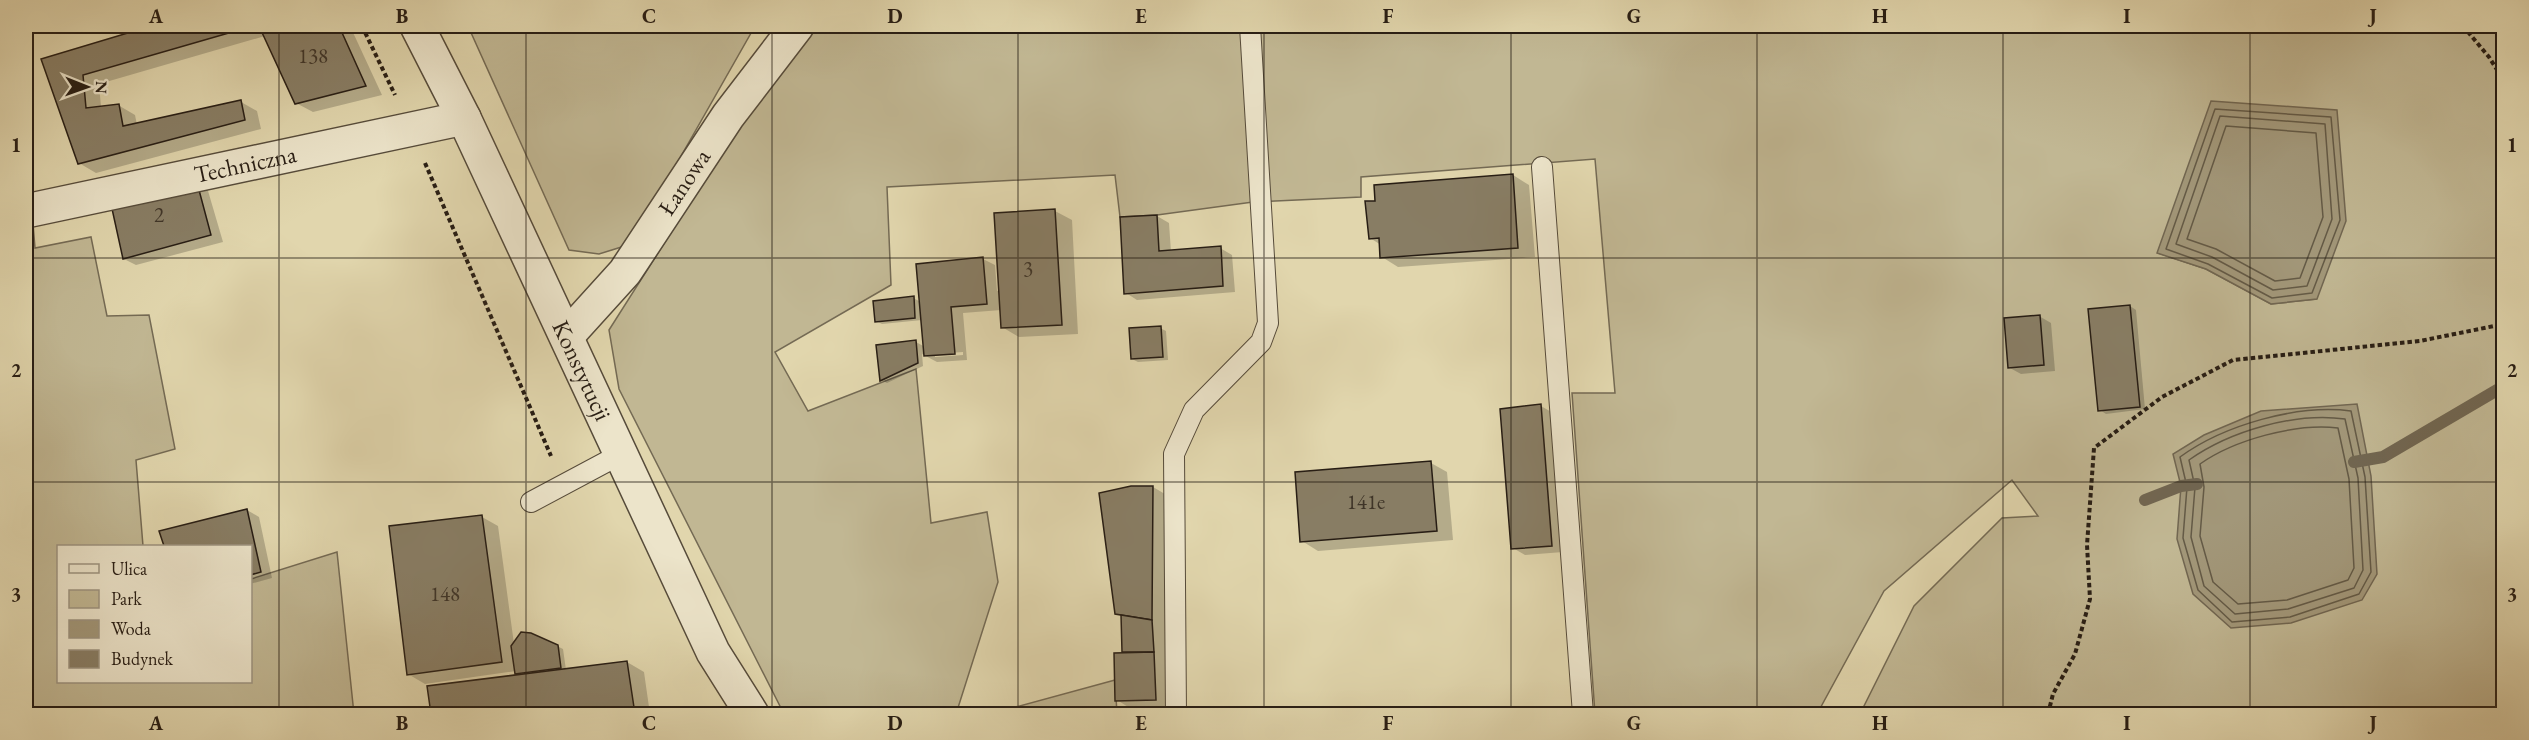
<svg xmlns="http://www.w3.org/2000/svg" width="2529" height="740" font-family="'EB Garamond',serif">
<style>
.green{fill:#c1b793;stroke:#746a54;stroke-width:1.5;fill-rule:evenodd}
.water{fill:#a29779;stroke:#716651;stroke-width:1.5}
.shadow{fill:#0003;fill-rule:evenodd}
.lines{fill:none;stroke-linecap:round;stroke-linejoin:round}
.shore{stroke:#645a46;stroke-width:1.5}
.stream{stroke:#716651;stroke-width:12}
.building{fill:#887d64;stroke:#271d14;stroke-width:1.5}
.service-casing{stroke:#564b3a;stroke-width:22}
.minor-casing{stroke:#564b3a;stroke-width:36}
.path{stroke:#271d14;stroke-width:4;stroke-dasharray:4.5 3;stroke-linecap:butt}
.service{stroke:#ece4ca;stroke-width:20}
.minor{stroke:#ece4ca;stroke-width:33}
.grid{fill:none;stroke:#271d14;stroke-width:1.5;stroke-opacity:0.55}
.labels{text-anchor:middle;stroke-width:4.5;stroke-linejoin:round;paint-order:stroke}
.number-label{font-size:21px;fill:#3f3528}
.street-label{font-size:24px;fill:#271d14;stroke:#ece4ca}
.neatline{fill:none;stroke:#271d14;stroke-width:2}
.grid-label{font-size:20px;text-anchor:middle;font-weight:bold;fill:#271d14}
</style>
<rect width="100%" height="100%" fill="#e1d6ad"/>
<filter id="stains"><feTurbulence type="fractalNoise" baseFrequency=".00333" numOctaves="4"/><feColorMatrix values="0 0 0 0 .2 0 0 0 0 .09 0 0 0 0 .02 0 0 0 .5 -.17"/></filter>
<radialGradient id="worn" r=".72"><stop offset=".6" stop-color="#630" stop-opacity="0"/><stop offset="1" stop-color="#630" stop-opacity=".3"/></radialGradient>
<g class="green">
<polygon points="468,26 755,26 631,244 599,254 569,250"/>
<path d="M818,26H2503V714H1860L1914,606L2002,518L2038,516L2012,480L1884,591L1817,714H1595L1572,393H1615L1595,159L1361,177V197L1253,202L1157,215L1120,217L1115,175L887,187L891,285L775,352L808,411L916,369L931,523L987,512L998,582L956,714H784L619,389L609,330L759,94ZM2158,253L2317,299L2271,304L2206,269Z"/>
<polygon points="33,224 35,248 91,237 107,316 149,315 175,449 136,460 143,546 58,546 58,682 250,682 251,579 337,552 354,714 26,714 26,226"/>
<polygon points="1115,680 1117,714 990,714"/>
</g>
<g class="water">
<polygon points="2211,101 2337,110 2346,221 2317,299 2271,304 2206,269 2157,253"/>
<polygon points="2357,404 2371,476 2377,574 2362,600 2291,623 2231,628 2193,594 2177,539 2181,486 2173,454 2204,435 2261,411"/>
</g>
<g class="shadow">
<polygon points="157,26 350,26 382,95 313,112 296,103 265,36 99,84 101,107 118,105 135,115 137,125 241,102 257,111 261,129 96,173 79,163 43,60"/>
<polygon points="1513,175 1529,185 1535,257 1398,267 1382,257 1381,245 1370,238 1377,202"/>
<polygon points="206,184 223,242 136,265 124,259"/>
<path d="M1055,211L1072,220L1078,334L1019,337L1002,327L1001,310L963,313L967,360L937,362L922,354L923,366L887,383L881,380L916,342L925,347L922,320L882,324L876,321L913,298L921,302L983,259L995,265L997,291L1000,290ZM963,352V355L935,357V354Z"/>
<polygon points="1157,216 1169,223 1171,252 1220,248 1232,255 1235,292 1137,300 1126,293"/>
<polygon points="2130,306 2136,310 2145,409 2106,414 2100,410"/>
<polygon points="2039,316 2051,323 2055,371 2021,374 2010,368"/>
<polygon points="1160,328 1166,331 1168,360 1138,362 1132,359"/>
<polygon points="1541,406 1553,413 1563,552 1525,555 1513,548"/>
<polygon points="1431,463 1447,472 1453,540 1318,551 1302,541"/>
<polygon points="1153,487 1170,497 1172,708 1133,710 1117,700 1123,654 1123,616 1117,613"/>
<polygon points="247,510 259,517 272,578 250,584 250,546 165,546 161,532"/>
<polygon points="482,517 498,526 514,644 557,646 563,649 566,670 627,662 644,672 650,714 432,714 428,687 520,675 516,671 425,684 408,674"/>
</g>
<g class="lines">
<g class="shore">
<polygon points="2215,109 2331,117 2340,220 2312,293 2272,298 2208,264 2166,249"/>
<polygon points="2220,116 2325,124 2332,219 2307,286 2273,290 2212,257 2176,244"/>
<polygon points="2226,126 2316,133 2323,217 2300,278 2275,281 2216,249 2187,239"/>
<path d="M2351,411L2365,477L2371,572L2359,594L2290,617L2232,622L2198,590L2183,538L2187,487L2180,457C2224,425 2297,404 2351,411Z"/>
<path d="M2345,419L2358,478L2363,570L2354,588L2288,609L2235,614L2204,586L2191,537L2195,487L2189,460C2230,431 2295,412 2345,419Z"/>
<path d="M2338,428L2349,479L2354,568L2348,580L2287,600L2238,604L2213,582L2200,536L2204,487L2200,464C2234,440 2295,423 2338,428Z"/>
</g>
<g class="stream">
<polyline points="2354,462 2383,457 2504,386"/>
<polyline points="2145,500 2181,486 2197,484"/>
</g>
</g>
<g class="building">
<polygon points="151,26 253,26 83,75 86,108 119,104 123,126 241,100 245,120 78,164 41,59"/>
<polygon points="259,26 339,26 366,86 295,104"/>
<polygon points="1513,174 1518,248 1380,258 1379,238 1369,239 1365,201 1375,201 1374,185"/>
<polygon points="195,175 211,235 123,259 109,195"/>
<polygon points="1055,209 1062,325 1001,328 994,213"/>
<polygon points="1157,215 1159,251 1221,246 1223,286 1124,294 1120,217"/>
<polygon points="983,257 987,304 951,307 955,354 924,356 916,264"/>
<polygon points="914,296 915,318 875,322 873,301"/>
<polygon points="2130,305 2140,407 2098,411 2088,309"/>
<polygon points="2040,315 2044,365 2008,368 2004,318"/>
<polygon points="1161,326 1163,357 1131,359 1129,328"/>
<polygon points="916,340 918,363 880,381 876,345"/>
<polygon points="1541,404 1552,546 1511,549 1500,409"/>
<polygon points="1431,461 1437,531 1300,542 1295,472"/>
<polygon points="1131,486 1153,486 1152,620 1115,614 1099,493"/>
<polygon points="247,509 261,572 250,575 250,546 164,546 159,531"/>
<polygon points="482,515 502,662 407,675 389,526"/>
<polygon points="1121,615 1152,620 1154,652 1122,652"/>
<polygon points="521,632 531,633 558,645 561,668 515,674 511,646"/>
<polygon points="1154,652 1156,700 1115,701 1114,653"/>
<polygon points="627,661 635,714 431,714 427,686"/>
</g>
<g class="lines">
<g class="service-casing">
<g id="service">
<polyline points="1542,167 1583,714"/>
<polyline points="531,502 621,454"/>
<polyline points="1176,714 1174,454 1194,410 1261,342 1268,323 1250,26"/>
</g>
</g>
<g class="minor-casing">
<g id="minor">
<path id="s1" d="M417,26L464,118L713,652L752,714"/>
<path id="s2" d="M26,211L464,118"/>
<path id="s3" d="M567,336L625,272L728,116L797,26"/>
</g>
</g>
<g class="path">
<polyline points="362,26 395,95"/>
<polyline points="2463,26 2489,57 2504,81"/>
<polyline points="425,163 551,456"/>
<polyline points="2048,714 2053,694 2075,654 2090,599 2087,545 2094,448 2162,397 2233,360 2420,341 2504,324"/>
</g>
<use href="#service" class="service"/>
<use href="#minor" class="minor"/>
</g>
<path class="grid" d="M279,26V714M526,26V714M772,26V714M1018,26V714M1264,26V714M1511,26V714M1757,26V714M2003,26V714M2250,26V714M26,258H2504M26,482H2504"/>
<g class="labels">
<g class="number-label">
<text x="313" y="63">138</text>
<text x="159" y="222">2</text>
<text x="1028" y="276">3</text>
<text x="1366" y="509">141e</text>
<text x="445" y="601">148</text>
</g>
<g class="street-label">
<text dy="8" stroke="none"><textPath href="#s2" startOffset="224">Techniczna</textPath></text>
<text dy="8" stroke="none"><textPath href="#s3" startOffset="194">Łanowa</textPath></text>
<text dy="8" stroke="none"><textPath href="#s1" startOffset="382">Konstytucji</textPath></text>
</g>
</g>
<rect width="2529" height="740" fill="none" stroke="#e1d6ad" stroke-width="66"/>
<rect x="57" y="545" width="195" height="138" fill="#ece4ca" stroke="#9d9481" stroke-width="1.5"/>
<rect x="69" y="564" width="30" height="9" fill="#ece4ca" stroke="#9d9481" stroke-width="1.5"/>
<text x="111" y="575" font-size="18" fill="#271d14">Ulica</text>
<rect x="69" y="590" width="30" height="18" fill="#c1b793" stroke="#9d9481" stroke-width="1.5"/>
<text x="111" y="605" font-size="18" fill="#271d14">Park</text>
<rect x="69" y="620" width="30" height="18" fill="#a29779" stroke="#9d9481" stroke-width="1.5"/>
<text x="111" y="635" font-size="18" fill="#271d14">Woda</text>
<rect x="69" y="650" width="30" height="18" fill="#887d64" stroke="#9d9481" stroke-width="1.5"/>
<text x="111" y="665" font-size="18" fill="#271d14">Budynek</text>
<g transform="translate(87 87) rotate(91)" stroke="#ece4ca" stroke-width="4.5" paint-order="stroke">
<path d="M0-4.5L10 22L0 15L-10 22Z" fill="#271d14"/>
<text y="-9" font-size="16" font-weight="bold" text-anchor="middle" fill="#271d14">N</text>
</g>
<rect x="33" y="33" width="2463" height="674" class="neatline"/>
<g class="grid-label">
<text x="156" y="23">A</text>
<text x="402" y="23">B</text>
<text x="649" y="23">C</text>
<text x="895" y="23">D</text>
<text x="1141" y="23">E</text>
<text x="1388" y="23">F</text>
<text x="1634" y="23">G</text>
<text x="1880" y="23">H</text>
<text x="2127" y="23">I</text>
<text x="2373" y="23">J</text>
<text x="16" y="152">1</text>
<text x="2512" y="152">1</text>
<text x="16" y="377">2</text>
<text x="2512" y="377">2</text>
<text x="16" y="601">3</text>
<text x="2512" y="601">3</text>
<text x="156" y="730">A</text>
<text x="402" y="730">B</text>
<text x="649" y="730">C</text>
<text x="895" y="730">D</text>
<text x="1141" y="730">E</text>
<text x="1388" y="730">F</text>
<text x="1634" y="730">G</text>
<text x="1880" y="730">H</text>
<text x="2127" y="730">I</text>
<text x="2373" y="730">J</text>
</g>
<rect width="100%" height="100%" filter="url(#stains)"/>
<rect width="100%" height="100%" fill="url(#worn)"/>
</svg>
